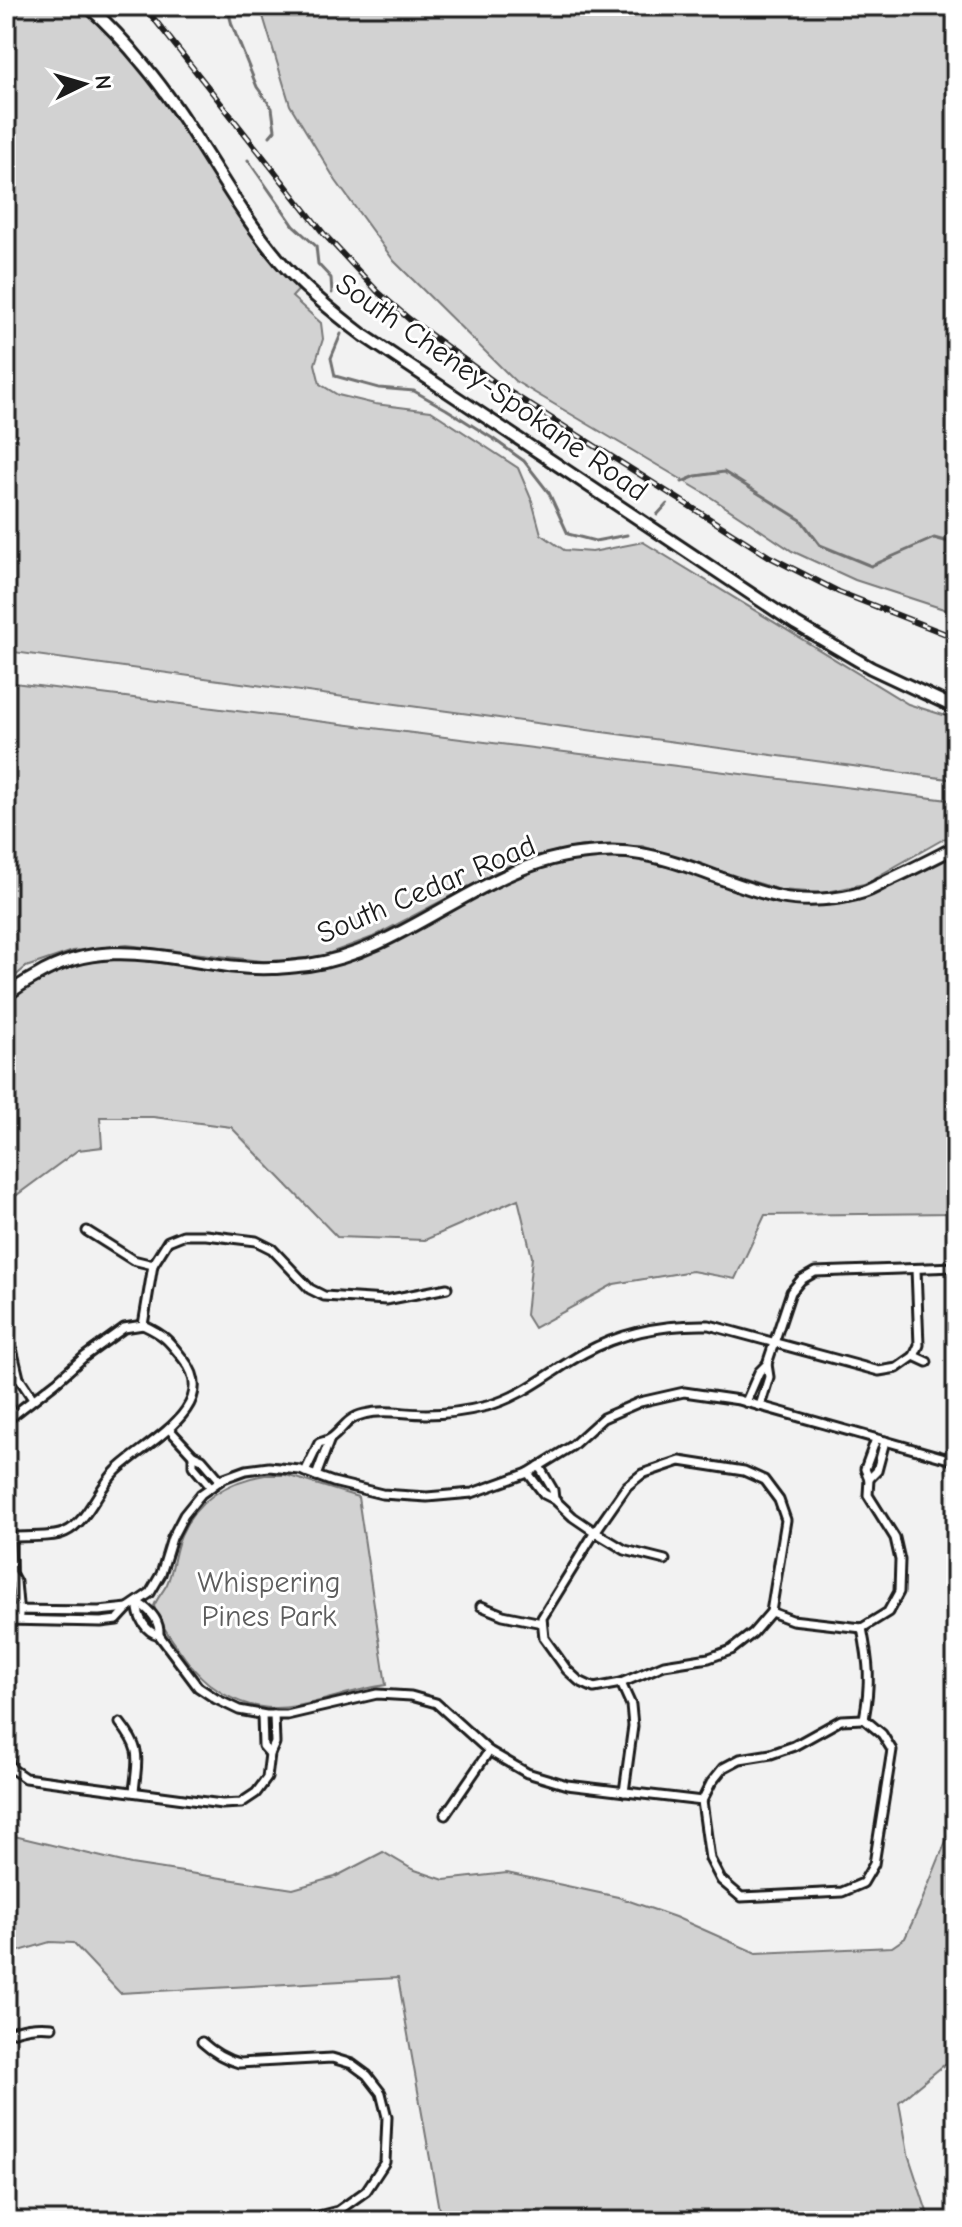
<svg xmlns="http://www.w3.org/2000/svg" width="962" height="2227" font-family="'Comic Neue',sans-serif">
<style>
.green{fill:#d2d2d2;stroke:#777;stroke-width:2}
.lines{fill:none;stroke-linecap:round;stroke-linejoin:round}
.stream{stroke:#707070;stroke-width:3}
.street-casing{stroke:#1c1c1c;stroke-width:13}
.secondary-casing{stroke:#1c1c1c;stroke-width:16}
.street{stroke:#fff;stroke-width:7}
.secondary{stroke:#fff;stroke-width:10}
.rail-casing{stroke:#1c1c1c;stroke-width:6}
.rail{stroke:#fff;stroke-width:3;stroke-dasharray:9;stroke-linecap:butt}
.labels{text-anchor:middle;stroke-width:6;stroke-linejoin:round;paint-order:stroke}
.street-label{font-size:30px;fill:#1c1c1c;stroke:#fff}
.park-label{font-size:30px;fill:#5c5c5c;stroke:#fff}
</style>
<rect width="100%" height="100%" fill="#f2f2f2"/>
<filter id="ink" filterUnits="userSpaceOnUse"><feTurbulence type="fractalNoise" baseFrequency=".0125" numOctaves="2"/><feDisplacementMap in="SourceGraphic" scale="16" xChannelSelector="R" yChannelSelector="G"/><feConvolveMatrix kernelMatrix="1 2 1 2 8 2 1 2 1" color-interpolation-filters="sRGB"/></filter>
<g filter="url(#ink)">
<g class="green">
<polygon points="6,6 88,6 145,65 253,226 304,284 292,297 321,323 323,339 315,364 320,384 338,395 375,404 431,411 518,468 532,501 541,534 564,550 592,552 643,542 908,704 956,719 956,780 6,651"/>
<polygon points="260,6 956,6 956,613 855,580 792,551 706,494 515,381 394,261 336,181 290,105"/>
<polygon points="6,682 956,801 956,832 864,884 823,893 780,890 642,846 582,846 521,859 373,937 322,956 270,962 127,945 73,951 26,967 6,984"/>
<polygon points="956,849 956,1213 765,1215 735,1279 692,1271 614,1284 534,1328 526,1315 532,1257 518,1199 425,1240 337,1237 231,1127 153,1117 100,1117 102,1147 78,1150 6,1203 6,1003 19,990 53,970 86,961 117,957 152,959 256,974 299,972 343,962 390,944 523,872 571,859 624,857 681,870 771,900 820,904 866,895"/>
<path d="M265,1475H286L358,1497L386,1685C355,1689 327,1701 296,1706C251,1715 211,1694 185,1658C174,1642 159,1624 154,1606C157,1598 163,1592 167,1584C174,1568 174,1551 181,1535C197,1499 229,1481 265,1475Z"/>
<polygon points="956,1800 956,2055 899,2102 908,2154 930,2221 441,2221 398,1978 120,1993 73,1943 50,1942 6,1955 6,1834 131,1864 293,1889 335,1877 383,1852 412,1869 444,1880 507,1873 618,1897 675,1917 756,1953 892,1947 905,1938 919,1908 950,1831"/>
</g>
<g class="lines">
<g class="stream">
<polyline points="227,6 232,25 257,87 272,108 275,130 270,136"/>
<polyline points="248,160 294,226 316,246 318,264 331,278 332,293"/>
<polyline points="341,334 331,358 335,376 379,388 414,391 446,409 492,438 524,461 549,493 568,534 595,541 627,535"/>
<polyline points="682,482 696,476 724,472 801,520 820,545 871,566 934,538 956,544"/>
<polyline points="657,515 667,504"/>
</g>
<g class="street-casing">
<g id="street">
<polyline points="87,1231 133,1260 153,1265"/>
<polyline points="143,1325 153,1265 168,1241 183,1235 206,1235 256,1241 272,1249 310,1289 324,1296 386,1300 447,1288"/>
<polyline points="6,1333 10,1340 19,1378 33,1399"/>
<polyline points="914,1356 927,1362"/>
<polyline points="746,1402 759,1372 767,1364"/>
<polyline points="760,1406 769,1377 767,1364 791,1292 801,1280 815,1272 956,1267"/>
<polyline points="6,1419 11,1417 56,1382 84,1357 124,1328 143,1325"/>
<polyline points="169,1429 193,1455 202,1459 220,1480"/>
<polyline points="193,1455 193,1466 211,1487"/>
<polygon points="680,1461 744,1471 764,1480 779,1500 786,1520 771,1612 753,1633 731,1650 709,1658 664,1665 621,1683 594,1688 579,1681 567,1670 544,1638 542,1618 595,1532 627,1486 642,1474"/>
<polyline points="539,1466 553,1490 554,1499"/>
<path d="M305,1472L319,1443C322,1442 327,1441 330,1439C343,1430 346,1418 364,1414C385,1409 404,1414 426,1414C446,1414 467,1411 487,1406C524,1396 551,1371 584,1353C622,1332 665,1324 709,1325L879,1371L897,1368L914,1356L919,1345L916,1269"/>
<polyline points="528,1473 544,1494 554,1499 573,1517 595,1532 625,1550 665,1560"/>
<polyline points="316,1476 330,1439"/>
<polyline points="869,1479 877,1471 885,1441"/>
<polyline points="6,1537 10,1537 11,1573 16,1582 19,1615"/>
<path d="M10,1537C24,1536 54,1538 65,1532C88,1522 98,1488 116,1471C144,1443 222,1408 184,1360C168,1340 166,1336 143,1325"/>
<polyline points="6,1585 7,1615"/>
<path d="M138,1603C137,1616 145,1632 159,1635L198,1687L216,1699L239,1710L266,1715H287L377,1694L411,1696L436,1703L489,1751L527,1773L567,1785L702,1801"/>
<path d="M138,1603C150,1610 160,1620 159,1635"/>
<polyline points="481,1606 503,1615 542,1623"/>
<polyline points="6,1610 99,1611 128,1608"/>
<polyline points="771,1612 792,1620 862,1628 888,1612 899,1592 900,1560 895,1538 868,1495 869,1479 865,1469 876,1439"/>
<polyline points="6,1620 101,1622 117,1620 128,1608 150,1593 161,1574 172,1538 184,1515 201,1494 224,1478 246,1470 269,1467 300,1470 333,1482 382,1494 427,1497 472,1493 528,1473 572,1446 603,1418 640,1402 684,1392 739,1400 956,1461"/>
<path d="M862,1628C869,1664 871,1682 864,1719"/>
<polyline points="621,1683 631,1705 633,1726 624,1792"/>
<polyline points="262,1715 263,1746 270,1754"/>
<path d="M120,1723C143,1752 137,1758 134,1792"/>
<polyline points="6,1757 12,1769 25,1778 222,1804 241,1803 256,1793 267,1778 270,1754 275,1743 274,1715"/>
<polyline points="702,1801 710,1859 721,1880 741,1897 842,1892 863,1883 874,1864 892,1750 882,1734 864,1719"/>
<polyline points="702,1801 711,1783 723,1768 740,1759 771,1754 794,1746 841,1720 864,1719"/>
<polyline points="445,1815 489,1751"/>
<path d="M6,2034C22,2028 35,2025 52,2027"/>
<path d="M202,2042C214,2053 224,2059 239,2063L332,2058L352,2064L367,2075L381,2093L387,2117L385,2162L366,2191L338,2211L299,2221"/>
</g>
</g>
<g class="secondary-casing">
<g id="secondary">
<path d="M88,6C108,24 126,43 143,64C195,125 228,200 280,261C304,289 334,313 363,335L796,624L871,668L956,708"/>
<path d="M6,996C15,988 25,982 36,976C116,928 188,971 272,968C284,968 296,966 308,965C408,951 485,861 587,853C604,851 625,851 641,854C689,862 733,887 780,897C805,902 839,900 864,892C873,889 882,883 891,879C913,869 934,858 956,847"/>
</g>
</g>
<use href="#street" class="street"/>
<use href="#secondary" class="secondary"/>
<g class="rail-casing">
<polyline id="rail" points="144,6 324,234 378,292 409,319 497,384 770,557 839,592 956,638"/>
</g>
<use href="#rail" class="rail"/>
</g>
</g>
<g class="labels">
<g class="street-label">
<text transform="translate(492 387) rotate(35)" y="10">South Cheney-Spokane Road</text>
<text transform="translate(426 889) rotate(-23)" y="10">South Cedar Road</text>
</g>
<g class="park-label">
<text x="269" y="1592">Whispering<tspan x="269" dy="34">Pines Park</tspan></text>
</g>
</g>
<rect width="962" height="2227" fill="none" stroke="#fff" stroke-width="32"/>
<rect x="16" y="16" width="930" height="2195" fill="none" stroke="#1c1c1c" stroke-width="3" filter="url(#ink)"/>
<g transform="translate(84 84) rotate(85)" stroke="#ffffff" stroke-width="6" paint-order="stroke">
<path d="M0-6L14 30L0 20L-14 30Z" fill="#1c1c1c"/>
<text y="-12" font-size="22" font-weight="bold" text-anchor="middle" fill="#1c1c1c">N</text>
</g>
</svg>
